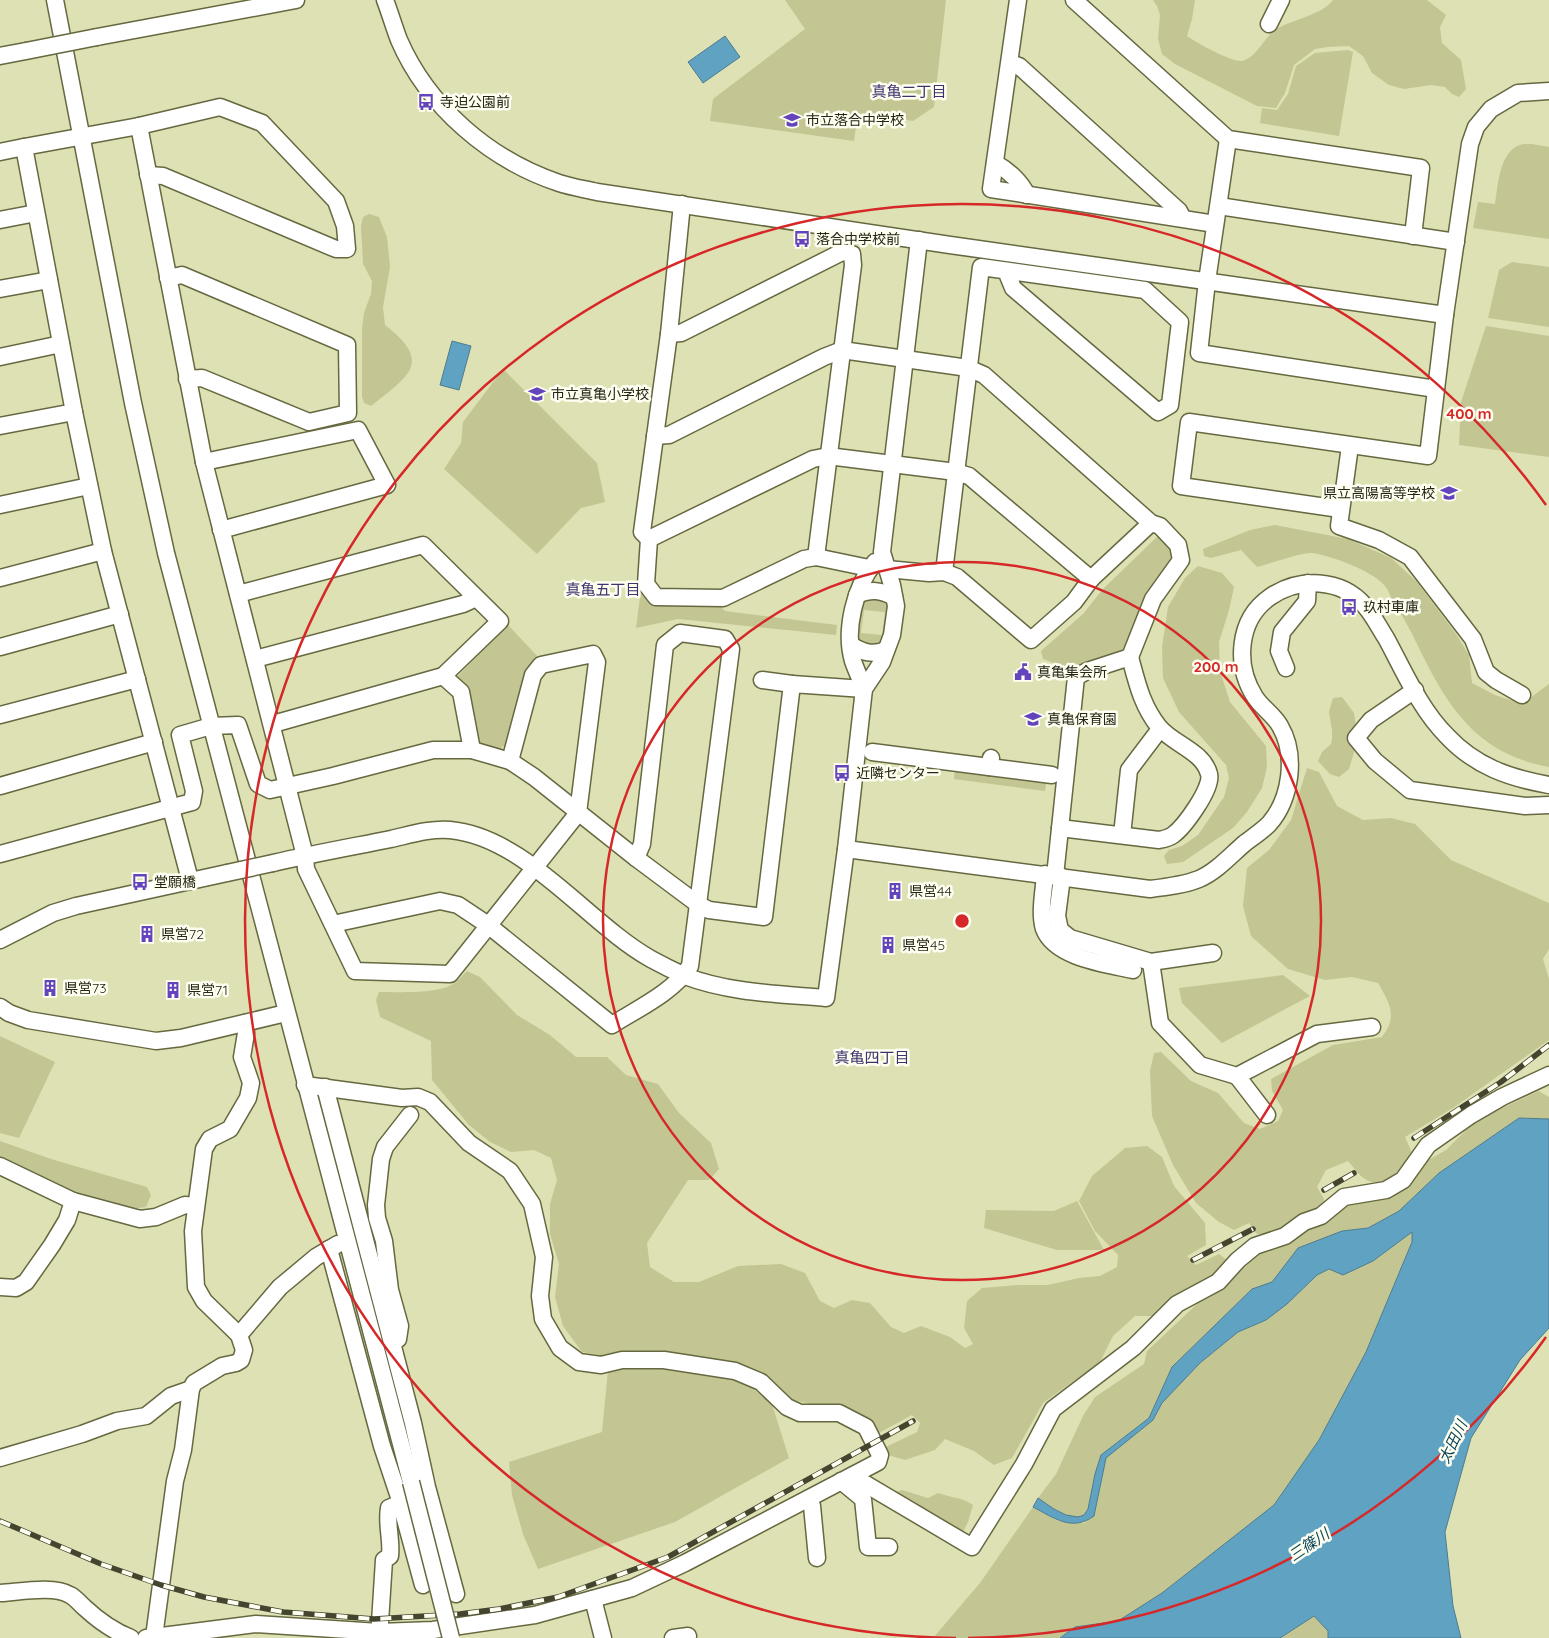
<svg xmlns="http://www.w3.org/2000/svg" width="1549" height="1638" font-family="Quicksand,'Noto Sans JP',sans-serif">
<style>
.green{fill:#c3c692;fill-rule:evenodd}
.water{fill:#60a2c2;stroke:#4e7c8e}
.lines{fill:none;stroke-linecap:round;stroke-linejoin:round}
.minor-casing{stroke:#666840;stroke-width:19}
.minor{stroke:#fff;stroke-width:16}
.rail-casing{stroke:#44442f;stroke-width:5.5}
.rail{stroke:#fefff1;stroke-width:4;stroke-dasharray:11;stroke-linecap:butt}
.minor-bridge-casing{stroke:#666840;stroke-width:19;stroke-linecap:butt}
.minor-bridge{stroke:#fff;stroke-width:16}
.ring{fill:none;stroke:#d62828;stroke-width:2.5}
.labels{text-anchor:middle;stroke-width:5;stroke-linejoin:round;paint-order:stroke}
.poi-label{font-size:14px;fill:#252514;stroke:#fefff1;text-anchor:start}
.neighbourhood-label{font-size:15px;fill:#3f326e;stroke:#fefff1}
.water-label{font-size:15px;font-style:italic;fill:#0c455b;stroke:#fefff1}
.centre{fill:#d62828;stroke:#fefff1;stroke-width:2.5}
.ring-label{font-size:15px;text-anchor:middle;font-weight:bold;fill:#d62828;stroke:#fefff1;stroke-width:5;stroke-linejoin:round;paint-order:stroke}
</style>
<rect width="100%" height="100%" fill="#dee1b4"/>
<g class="green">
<polygon points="785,0 946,0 934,107 913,121 858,113 854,141 710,121 713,99 805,29"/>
<path d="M1153,0H1195L1192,19L1187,36C1197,43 1231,62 1242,61C1256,58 1264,38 1275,30C1291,19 1321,16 1333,0H1427L1446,15L1440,27L1442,43L1461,60L1466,89L1459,97L1452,94L1445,87L1431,85L1404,89L1389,85L1372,73L1363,56L1349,46L1328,47L1315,49L1294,65L1285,93L1276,108L1257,106L1175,64L1162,54L1158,39L1160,15L1157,6Z"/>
<polygon points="1348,50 1353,52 1339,136 1260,123 1262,108 1277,110 1288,94 1296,66 1315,53"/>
<path d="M1532,144L1549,147V239L1473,228L1478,202L1495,204C1498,186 1499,152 1520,145C1523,144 1528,144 1532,144Z"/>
<path d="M369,214L379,217L387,237L390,267L383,307L385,325C434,363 408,376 371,406L364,403L362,397V329L364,313L371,294L372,281L363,264L361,226L363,217Z"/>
<polygon points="1512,262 1549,267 1549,327 1488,318 1499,270"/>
<polygon points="1486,326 1549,336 1549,457 1459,445 1461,402"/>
<polygon points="503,369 597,463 605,502 581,508 537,554 444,469 461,443 463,422"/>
<path d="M1275,525L1348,539L1391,558L1416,581L1456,634L1469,655L1472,683L1495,695L1522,704L1549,684V767C1476,754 1447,706 1417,644C1410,629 1402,615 1393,601C1390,596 1388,589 1384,585C1373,571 1329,555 1312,553C1303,552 1268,564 1257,567L1241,550L1211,558L1204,556L1203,549L1250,530Z"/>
<polygon points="1159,535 1174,546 1176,559 1127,647 1120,653 1075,669 1069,669 1043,659 1041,651 1083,614 1103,589"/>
<polygon points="1198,566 1222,573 1234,587 1229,610 1219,642 1220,671 1230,702 1266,746 1267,767 1262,788 1247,812 1233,828 1183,862 1167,864 1164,856 1169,850 1182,846 1198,835 1224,797 1229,778 1226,765 1179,712 1163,678 1162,647 1168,607 1185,578"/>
<polygon points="641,589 719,605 725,611 837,625 836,635 678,619 636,628"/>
<path d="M880,596L889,604L887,640L873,649L856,639L862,601ZM864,610L885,612L882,635L861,633Z"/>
<polygon points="508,625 540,659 526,674 506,745 498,749 480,743 468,688 457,677"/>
<polygon points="1342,697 1354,713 1356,727 1355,749 1349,769 1339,777 1330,774 1318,761 1322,752 1331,744 1332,739 1332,730 1329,712 1333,698"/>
<polygon points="956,758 1047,777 1045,791 954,779"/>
<path d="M1307,768L1319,772L1337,806L1363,820L1391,818L1415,824L1451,860L1549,903V949L1543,959L1549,979V1040L1453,1108L1405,1137L1412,1153C1401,1169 1383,1195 1361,1176C1356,1172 1353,1166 1348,1161L1326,1170L1317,1187L1324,1199V1206L1278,1234H1257L1249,1223L1234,1230L1219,1222L1196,1203L1173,1165L1152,1116L1150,1071L1154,1053L1161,1052L1191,1081L1218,1093L1244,1123L1260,1129L1278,1121L1283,1110L1272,1091L1271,1079L1333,1045L1382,1037C1398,1016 1390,1004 1378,983L1352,977L1325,980L1288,969L1251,936L1243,906L1247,868L1269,850L1291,820Z"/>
<path d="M467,971L480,977L517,1015L550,1035L576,1057H607L626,1075L658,1084L679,1113L711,1143L719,1169L709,1180H688L647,1243L650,1267L674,1282H699L738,1266L781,1264L805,1273L820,1301L834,1308L852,1300L870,1303L891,1327L904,1333L921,1326L950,1337L965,1348L973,1344L964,1328L967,1301L982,1288L1019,1285H1048L1079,1278L1100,1276L1117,1267L1118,1255L1095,1231L1079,1201L1092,1176L1125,1148L1147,1146L1162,1157L1174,1186L1205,1223L1206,1245L1187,1256L1196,1265L1219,1254L1228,1261L1215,1278L1156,1316H1135L1113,1336L1100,1362L1043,1403L1012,1458L994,1465L974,1451L945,1439L935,1450L905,1460L888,1455L886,1447L917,1432L920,1423L912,1415L877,1434L869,1423L843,1406H818L790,1399L765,1374L739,1364L665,1352L625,1353L604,1356L582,1352L563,1326L555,1297L559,1264L550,1234V1204L557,1180L551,1158L534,1150L511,1152L490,1142L469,1125L432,1080L431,1041L380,1017L376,1000L379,992C397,992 438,994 453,984C458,981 463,975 467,971Z"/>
<polygon points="1283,975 1310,996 1222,1043 1182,1003 1179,988"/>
<polygon points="0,1036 55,1062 19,1138 0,1133"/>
<polygon points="1539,1091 1549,1097 1549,1119 1519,1118 1439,1173 1399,1211 1367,1228 1342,1231 1298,1248 1272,1282 1252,1289 1172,1367 1149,1418 1101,1455 1095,1474 1088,1509 1084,1515 1078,1517 1066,1515 1054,1509 1038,1498 1056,1474 1083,1416 1095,1397 1144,1364 1147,1351 1198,1303 1230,1281 1261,1252 1290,1242 1307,1231 1324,1224 1347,1204 1391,1195 1402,1190 1423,1163 1446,1150 1476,1120"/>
<polygon points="0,1141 51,1159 147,1187 151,1195 146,1207 132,1209 76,1194 0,1159"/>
<polygon points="1077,1201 1104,1250 1057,1250 984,1228 986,1210 1054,1211"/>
<polygon points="1412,1232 1412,1242 1366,1352 1319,1440 1274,1505 1162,1593 1118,1621 1075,1627 1060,1638 933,1638 980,1583 1033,1507 1058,1521 1085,1523 1106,1458 1153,1420 1162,1403 1200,1363 1238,1332 1266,1320 1317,1275 1329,1269 1373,1261"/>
<polygon points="638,1365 672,1367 743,1380 772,1404 789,1458 675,1522 538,1569 523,1534 512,1495 509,1462 602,1432 608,1370"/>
<path d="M902,1490L928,1498L938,1493C951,1498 962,1497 973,1505L968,1522L963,1532L955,1533L896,1492Z"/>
<polygon points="1314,1616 1328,1631 1328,1638 1280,1638"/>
</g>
<g class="water">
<polygon points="725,36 740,57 703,83 688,62"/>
<polygon points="452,341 471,346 459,390 440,385"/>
<path d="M1519,1118L1549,1119V1328L1520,1360L1471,1438L1445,1532L1453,1606L1461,1638H1328V1631L1314,1616L1280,1638H1060L1075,1627L1118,1621L1162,1593L1274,1505L1319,1440L1366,1352L1412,1242V1232L1373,1261L1343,1275L1329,1269L1317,1275L1287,1304L1266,1320L1238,1332L1200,1363L1162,1403L1153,1420L1106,1458L1094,1516C1072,1532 1054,1518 1033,1507L1038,1498L1054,1509L1066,1515L1078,1517L1084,1515L1088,1509L1095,1474L1101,1455L1149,1418L1172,1367L1252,1289L1272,1282L1298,1248L1342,1231L1368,1228L1399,1211L1439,1173Z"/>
</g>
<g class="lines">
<g class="minor-casing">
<g id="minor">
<polyline points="55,0 133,403 166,553 411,1482"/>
<path d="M385,0C390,13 394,27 399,40C428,107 490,160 559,183C571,187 584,189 597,192L950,245L1445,315L1470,144L1476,127L1491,109L1518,93L1549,91"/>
<polyline points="1018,0 991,189 1215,224"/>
<polyline points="1074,0 1228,139 1421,168 1413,236"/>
<polyline points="1269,24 1281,0"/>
<polyline points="97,37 296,0"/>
<polyline points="0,56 26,51"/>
<polyline points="1010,63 1019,66 1179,211 1182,217"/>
<polyline points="139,126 220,107 262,123 336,201 345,226 347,249 336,249 163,176 148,175"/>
<polyline points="1228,139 1207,281 1199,353 1436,389"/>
<polyline points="0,152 24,147"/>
<path d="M995,163C1008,170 1021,182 1027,195"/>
<polyline points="682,204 669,334 642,532 649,539 646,584 656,597 723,598 804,559 816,557 869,568"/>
<polyline points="1219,206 1456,242"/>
<polyline points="0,220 36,213"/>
<polyline points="168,278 182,275 347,345 348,413 309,422 202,378 187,379"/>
<polyline points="0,289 49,280"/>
<polyline points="669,334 681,333 842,252 852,254 853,265 816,557"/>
<polyline points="0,357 61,344"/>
<polyline points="0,426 74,412"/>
<polyline points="655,436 669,435 824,357 842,350 968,368 984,375 1151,523 1160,526 1178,545 1181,560 1153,599 1130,657 1087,671 1076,677 1055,876"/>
<polyline points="1350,446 1339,526 1379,540 1410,557 1473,639 1486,672 1496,680 1522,695"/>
<polyline points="204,462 358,430 387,485 221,530"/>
<polyline points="0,505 89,486"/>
<polyline points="1340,509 1181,486 1189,422 1428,456 1445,315"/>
<polyline points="649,539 813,459 828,456 956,472 969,476 1091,579"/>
<polyline points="887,569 929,573 944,572 957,577 1031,640 1074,602 1091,579 1151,523"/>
<polyline points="944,572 981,267 1145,290 1180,322 1170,405 1158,412 1013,288 1006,271"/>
<polyline points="0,578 103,551"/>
<polyline points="238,594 423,545 500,621 443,676 273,724"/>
<path d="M857,595C871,589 881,590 894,597"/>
<path d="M851,645C863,653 873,655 886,650"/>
<polyline points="0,647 120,614"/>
<polyline points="255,659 463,604 476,598"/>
<polyline points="1286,668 1279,651 1282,632 1307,601 1308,583"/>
<polyline points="443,676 461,692 472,750"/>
<polyline points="762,680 792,684"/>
<path d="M864,689C861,680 856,670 853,661C844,630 855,586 875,562"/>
<polyline points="1415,690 1371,720 1356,738 1375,761 1410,790 1525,806 1549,805"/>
<polyline points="0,715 137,679"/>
<polyline points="872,752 989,767 991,758"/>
<polyline points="989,767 1052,775"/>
<polyline points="0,786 154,742"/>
<path d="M1060,828L1159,840C1164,839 1169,838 1173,835C1184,827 1213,788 1209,774C1203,751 1173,744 1159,727C1142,706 1137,683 1130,657"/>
<polyline points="1122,835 1129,770 1160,729"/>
<path d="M846,849L1150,889C1167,887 1184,885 1199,879C1216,872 1231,855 1245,843C1253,837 1262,831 1269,824C1291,799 1297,755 1280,726C1274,715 1262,708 1255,697C1235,666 1237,620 1270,597C1299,577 1341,578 1365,606C1373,615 1379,627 1386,638C1404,671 1420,709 1447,736C1475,766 1509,778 1549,785"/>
<polyline points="0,854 192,802 194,791 180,735 211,726 238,725 258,784 270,790 333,776 433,750 472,750 510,761 534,777 636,858 699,905 709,910 764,917 792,684 864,689"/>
<path d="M273,863C312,854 351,847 391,839C409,835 431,828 450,830C526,837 587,923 651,959C662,965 674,971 685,976C729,993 780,994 826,998L846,849L864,689L882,662L892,635L896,606L892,585L882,552L919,240"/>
<path d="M1045,874C1044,891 1039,913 1044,929C1055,958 1106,964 1133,970"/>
<polyline points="1062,877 1057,916 1060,930 1070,938 1151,962 1213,953"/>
<polyline points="190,880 103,551 74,412 24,147 139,126 204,462 305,856 306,869 355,971 450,974 578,813 597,662 593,654 541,665 533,675 510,761"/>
<path d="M333,924L440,901L458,905L488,925L612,1025C637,1009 674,992 690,966L731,649L725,639L680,633L665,645L642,844L636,858"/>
<polyline points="0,940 53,913 76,906 227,873"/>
<polyline points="1151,962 1160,1023 1200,1065 1237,1076 1317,1034 1372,1027"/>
<polyline points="0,1007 9,1013 28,1020 156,1041 181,1038 286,1013"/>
<polyline points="1237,1076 1267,1115"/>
<polyline points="325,1087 413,1423 427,1487 456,1594"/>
<polyline points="0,1166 73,1201 140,1219 156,1217 185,1205 195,1206"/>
<polyline points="329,1249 382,1446 399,1497 423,1585"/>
<polyline points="0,1287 16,1288 26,1282 52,1245 67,1220 73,1201"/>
<polyline points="239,1335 280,1287 316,1257 338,1244"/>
<polyline points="392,1342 398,1339 400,1326 390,1290 384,1241 377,1218 376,1205 381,1159 385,1147 410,1115"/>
<polyline points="0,1458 82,1434 117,1421 146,1416 171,1396 191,1389"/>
<polyline points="852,1476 972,1547 1024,1464 1053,1409 1133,1348 1177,1304 1218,1282 1238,1260 1255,1246 1285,1236 1304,1222 1321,1216 1344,1197 1386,1190 1403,1180 1428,1145 1471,1115 1502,1097 1549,1075"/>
<polyline points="841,1481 863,1499 868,1547 889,1547"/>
<polyline points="808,1499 812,1506 817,1558"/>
<path d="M0,1593C19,1592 54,1585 70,1595C76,1598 80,1604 85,1608C99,1621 113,1631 131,1638"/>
<polyline points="593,1599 603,1638"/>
<polyline points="154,1637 175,1481 183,1450 191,1389 194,1383 222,1366 236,1363 241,1360 244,1350 239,1335 204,1301 196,1287 193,1231 204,1149 210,1139 230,1129 248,1098 251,1083 242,1057 246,1033 245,1023"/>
<polyline points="146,1638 256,1624 379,1632 433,1630 535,1615 632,1588 685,1563 878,1462 880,1455 866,1427 839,1413 800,1413 787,1407 761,1382 735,1371 664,1360 622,1360 601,1365 579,1362 560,1348 543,1319 540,1296 544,1257 532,1204 510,1171 469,1143 430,1102 418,1097 402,1098 305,1085"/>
<path d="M379,1638L384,1560L390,1556C392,1540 386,1524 389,1508L401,1503"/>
<polyline points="673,1638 688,1636"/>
</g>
</g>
<use href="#minor" class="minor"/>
<g class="rail-casing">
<g id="rail">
<polyline points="1414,1138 1501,1082 1549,1045"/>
<polyline points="1324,1190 1354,1173"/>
<polyline points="1193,1260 1253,1229"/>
<polyline points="0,1521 101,1564 161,1585 204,1597 283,1612 374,1619 460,1614 499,1609 558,1597 668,1557 913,1421"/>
</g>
</g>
<use href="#rail" class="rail"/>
<g class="minor-bridge-casing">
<g id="minor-bridge">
<polyline points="26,51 97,37"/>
<polyline points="227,873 273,863"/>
<polyline points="411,1482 451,1638"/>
</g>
</g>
<use href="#minor-bridge" class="minor-bridge"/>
</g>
<g class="ring">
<circle cx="962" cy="921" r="359"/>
<path d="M1546 1337A717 717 0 0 1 968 1638M956 1638A717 717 0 1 1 1546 505"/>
</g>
<defs>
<g id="bus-bare" transform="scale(1.35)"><path d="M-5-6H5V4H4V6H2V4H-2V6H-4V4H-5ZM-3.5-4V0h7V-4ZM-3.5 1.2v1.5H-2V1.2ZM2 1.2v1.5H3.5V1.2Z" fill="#6444bc" stroke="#fefff1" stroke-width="2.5" paint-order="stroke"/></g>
<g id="school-bare" transform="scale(1.35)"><path d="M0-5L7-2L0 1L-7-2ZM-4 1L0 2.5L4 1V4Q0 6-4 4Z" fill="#6444bc" stroke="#fefff1" stroke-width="2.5" paint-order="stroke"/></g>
<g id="civic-bare" transform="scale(1.35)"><path d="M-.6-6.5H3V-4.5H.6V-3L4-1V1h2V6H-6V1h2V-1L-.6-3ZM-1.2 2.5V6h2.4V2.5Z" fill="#6444bc" stroke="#fefff1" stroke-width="2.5" paint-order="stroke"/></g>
<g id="building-bare" transform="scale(1.35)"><path d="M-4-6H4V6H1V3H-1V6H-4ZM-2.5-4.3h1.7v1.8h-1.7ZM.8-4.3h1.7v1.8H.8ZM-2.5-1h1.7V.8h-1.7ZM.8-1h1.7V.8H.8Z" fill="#6444bc" stroke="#fefff1" stroke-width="2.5" paint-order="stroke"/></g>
</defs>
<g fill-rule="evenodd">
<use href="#bus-bare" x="426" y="102"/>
<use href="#school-bare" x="792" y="120"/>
<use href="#bus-bare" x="802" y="239"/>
<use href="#school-bare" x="537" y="394"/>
<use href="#school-bare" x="1449" y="493"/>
<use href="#bus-bare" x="1349" y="607"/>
<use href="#civic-bare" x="1023" y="672"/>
<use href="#school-bare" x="1033" y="719"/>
<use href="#bus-bare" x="842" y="773"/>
<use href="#bus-bare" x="140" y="882"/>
<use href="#building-bare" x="895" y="891"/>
<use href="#building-bare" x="147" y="934"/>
<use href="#building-bare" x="888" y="945"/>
<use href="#building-bare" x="50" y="988"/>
<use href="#building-bare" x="173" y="990"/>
</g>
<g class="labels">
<g class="poi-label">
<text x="440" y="107">寺迫公園前</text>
<text x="806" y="125">市立落合中学校</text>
<text x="816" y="244">落合中学校前</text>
<text x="551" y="399">市立真亀小学校</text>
<text x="1435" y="498" text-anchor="end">県立高陽高等学校</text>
<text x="1363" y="612">玖村車庫</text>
<text x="1037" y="677">真亀集会所</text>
<text x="1047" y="724">真亀保育園</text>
<text x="856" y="778">近隣センター</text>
<text x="154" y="887">堂願橋</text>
<text x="909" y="896">県営44</text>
<text x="161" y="939">県営72</text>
<text x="902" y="950">県営45</text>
<text x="64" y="993">県営73</text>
<text x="187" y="995">県営71</text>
</g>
<g class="neighbourhood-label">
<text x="909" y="97">真亀二丁目</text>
<text x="603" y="595">真亀五丁目</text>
<text x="872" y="1063">真亀四丁目</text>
</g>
<g class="water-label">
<text transform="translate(1453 1442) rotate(-64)" y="5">太田川</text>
<text transform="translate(1309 1545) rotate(-34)" y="5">三篠川</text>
</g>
</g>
<circle cx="962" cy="921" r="8" class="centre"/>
<g class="ring-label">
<text x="1469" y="419">400 m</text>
<text x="1216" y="672">200 m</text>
</g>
</svg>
